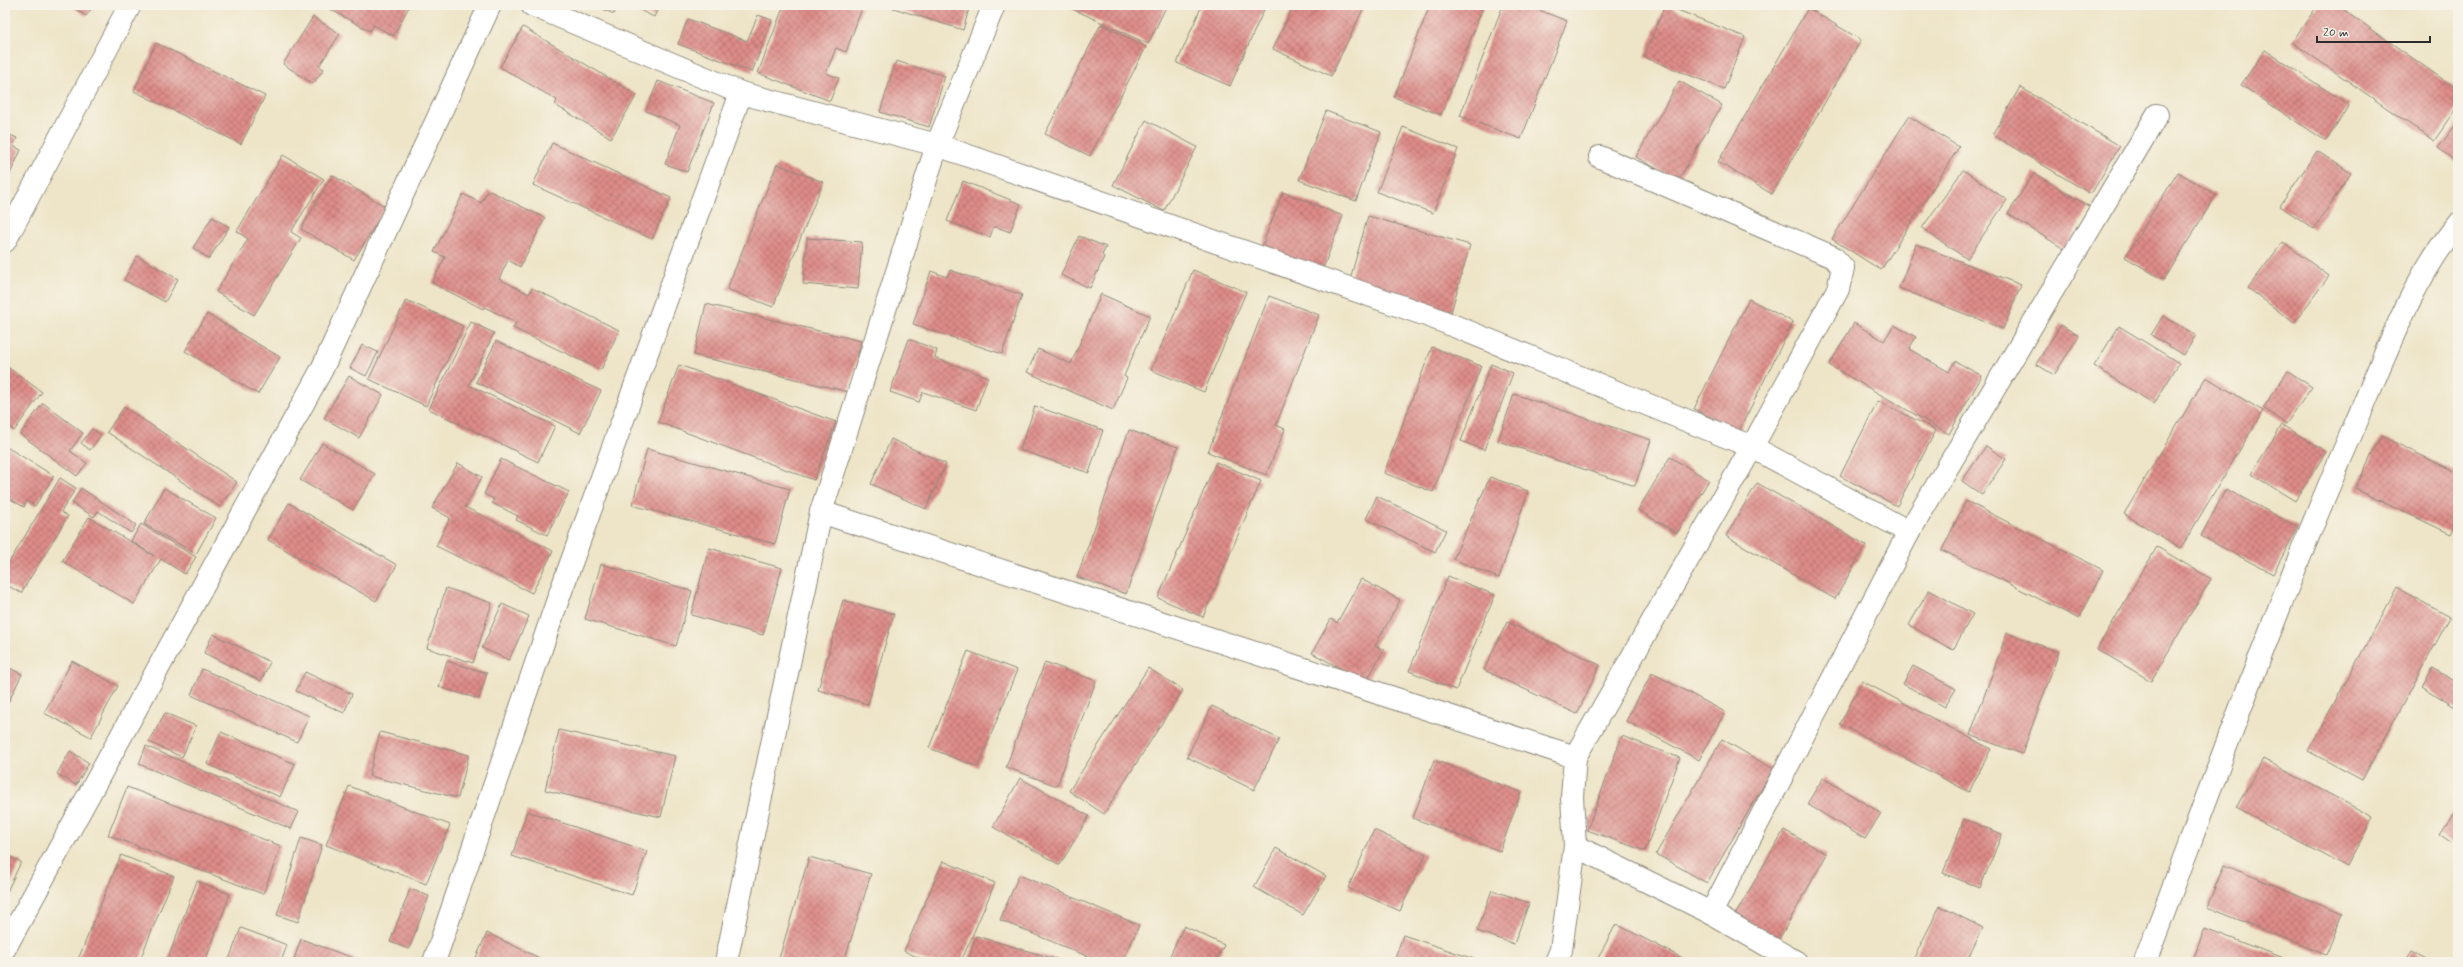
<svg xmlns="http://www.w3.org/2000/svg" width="2463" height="967" font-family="Mynerve,sans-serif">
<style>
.building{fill:url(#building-cross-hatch)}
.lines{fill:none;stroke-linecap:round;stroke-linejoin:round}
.minor-casing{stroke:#8c887a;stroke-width:24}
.minor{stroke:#fff;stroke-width:22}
</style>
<defs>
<pattern id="building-cross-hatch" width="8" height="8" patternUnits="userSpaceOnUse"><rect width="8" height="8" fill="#de8c89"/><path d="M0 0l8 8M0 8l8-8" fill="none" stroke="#b47370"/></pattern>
</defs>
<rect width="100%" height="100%" fill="#f7f3e8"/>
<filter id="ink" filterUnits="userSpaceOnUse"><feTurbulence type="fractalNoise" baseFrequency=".025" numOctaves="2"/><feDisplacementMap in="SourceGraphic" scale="8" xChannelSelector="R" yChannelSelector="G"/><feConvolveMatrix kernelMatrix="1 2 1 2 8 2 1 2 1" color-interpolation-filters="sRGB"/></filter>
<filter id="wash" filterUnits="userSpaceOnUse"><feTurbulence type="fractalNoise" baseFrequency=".012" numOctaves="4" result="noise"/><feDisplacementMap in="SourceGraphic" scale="16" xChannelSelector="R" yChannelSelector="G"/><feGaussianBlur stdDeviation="0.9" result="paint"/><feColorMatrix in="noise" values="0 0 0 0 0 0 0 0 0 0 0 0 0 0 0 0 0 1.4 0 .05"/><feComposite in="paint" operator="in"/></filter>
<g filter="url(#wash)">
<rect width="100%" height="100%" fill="#eee5c8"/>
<g id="blocks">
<g class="building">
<polygon points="70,5 94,5 86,16"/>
<polygon points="322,5 410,5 393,36 374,25 370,31"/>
<polygon points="594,5 618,5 614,14"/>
<polygon points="629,5 660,5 654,17"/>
<polygon points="784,5 854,5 862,8 846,52 836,48 826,73 839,78 830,101 758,73"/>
<polygon points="884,5 970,5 963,30"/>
<polygon points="1064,5 1167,5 1148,44"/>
<polygon points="1202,5 1266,5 1230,86 1177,63"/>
<polygon points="1294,5 1365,5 1331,76 1273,49"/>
<polygon points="1430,5 1484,5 1441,115 1394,97"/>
<polygon points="1503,5 1526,5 1567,21 1521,139 1460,116"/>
<polygon points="1665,5 1745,37 1724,89 1644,57"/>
<polygon points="2318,5 2337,5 2458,90 2458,107 2434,141 2292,42"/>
<polygon points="1808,8 1861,40 1772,194 1718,162"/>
<polygon points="758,15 772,20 752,72 678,44 688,19 747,41"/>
<polygon points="313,17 340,34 319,66 324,69 313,84 283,64"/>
<polygon points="1101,24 1146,47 1090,156 1045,134"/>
<polygon points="523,27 637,95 611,138 555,105 557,100 500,67"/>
<polygon points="156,43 265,96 241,144 134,91"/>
<polygon points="2265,50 2349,105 2326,141 2241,85"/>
<polygon points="896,61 945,76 929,127 880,112"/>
<polygon points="658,81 714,103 687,172 665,164 680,125 646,111"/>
<polygon points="1679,81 1722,105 1678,181 1636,157"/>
<polygon points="2020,87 2120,146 2091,194 1993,135"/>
<polygon points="1326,111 1381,132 1356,201 1299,180"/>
<polygon points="1909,116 1959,147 1881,270 1832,239"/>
<polygon points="1146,120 1197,147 1164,211 1113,185"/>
<polygon points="2458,122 2458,163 2438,148"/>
<polygon points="1403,127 1458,149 1433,213 1377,192"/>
<polygon points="5,133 17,138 13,146 21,150 8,178 5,176"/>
<polygon points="552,143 671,198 652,239 533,185"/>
<polygon points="2317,151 2351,173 2314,229 2280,206"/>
<polygon points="283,155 324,179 291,232 301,238 254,315 216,292 248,239 237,231"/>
<polygon points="777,164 823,182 773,307 727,289"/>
<polygon points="1963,170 2007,200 1967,259 1922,228"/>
<polygon points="2178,172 2216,195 2164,280 2125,257"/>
<polygon points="2034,173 2090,207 2064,249 2008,214"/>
<polygon points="332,175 386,207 354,260 301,229"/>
<polygon points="963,181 1021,204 1010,232 994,226 990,237 947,221"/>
<polygon points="488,190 545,218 520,267 508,260 499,279 529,294 532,288 619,330 601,370 513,328 516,322 484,307 483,309 432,283 445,257 434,252 463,194 481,203"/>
<polygon points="1283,192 1343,216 1320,276 1260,251"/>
<polygon points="1368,216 1470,245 1451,312 1349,283"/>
<polygon points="212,217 229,227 209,259 193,248"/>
<polygon points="1079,236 1106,247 1102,255 1104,257 1090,288 1061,275"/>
<polygon points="807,238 862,242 858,289 803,284"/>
<polygon points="2283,242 2329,276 2294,323 2248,288"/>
<polygon points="1916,244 2021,285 2003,329 1899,288"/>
<polygon points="137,256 178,279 165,302 124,280"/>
<polygon points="950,270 1022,295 1002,354 913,324 931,271 947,277"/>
<polygon points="1193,270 1246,292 1204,392 1151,370"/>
<polygon points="1101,294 1150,316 1124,376 1127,378 1113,410 1027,372 1038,349 1071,364"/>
<polygon points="1269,296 1319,315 1276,425 1285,429 1266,475 1208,452"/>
<polygon points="1749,299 1793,322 1739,431 1694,409"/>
<polygon points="406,300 463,326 426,406 369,379"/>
<polygon points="706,304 861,341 849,392 694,355"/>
<polygon points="207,314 280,357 258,394 185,351"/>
<polygon points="2163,316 2196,335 2184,355 2151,335"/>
<polygon points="471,322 494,333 469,385 555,426 538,462 429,409"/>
<polygon points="1854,323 1884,341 1894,325 1916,337 1909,349 1949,372 1955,361 1982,376 1949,434 1829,365"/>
<polygon points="2061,325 2079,336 2054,375 2036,364"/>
<polygon points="2119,326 2179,363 2154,404 2094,366"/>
<polygon points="909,339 937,350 935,358 988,377 976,410 923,392 919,402 890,392"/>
<polygon points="496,341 601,391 580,433 476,382"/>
<polygon points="362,345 378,352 366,376 350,368"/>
<polygon points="1432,347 1481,366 1433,492 1384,473"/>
<polygon points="1491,364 1513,373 1484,450 1461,441"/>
<polygon points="5,365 42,392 14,431 5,424"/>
<polygon points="679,365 836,422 814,480 658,422"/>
<polygon points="2288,371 2312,387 2286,424 2263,408"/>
<polygon points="349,376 383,395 359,438 324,418"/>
<polygon points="2206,377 2263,411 2181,548 2124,514"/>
<polygon points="1514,394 1651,440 1635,486 1498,441"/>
<polygon points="1878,401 1936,430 1897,506 1840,476"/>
<polygon points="43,403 83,433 70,451 87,463 77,476 20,434"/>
<polygon points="1035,406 1103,430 1089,473 1020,450"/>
<polygon points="124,407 237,482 220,507 107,432"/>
<polygon points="2282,425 2326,452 2295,501 2251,474"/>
<polygon points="92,429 101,435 90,450 81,443"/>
<polygon points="1129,430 1178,447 1126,594 1077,577"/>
<polygon points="2381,436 2458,473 2458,520 2451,534 2355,489"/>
<polygon points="891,439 946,464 926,509 871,484"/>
<polygon points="322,443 375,474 353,510 300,480"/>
<polygon points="5,446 54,476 35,506 27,501 24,507 5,496"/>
<polygon points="1986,446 2006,459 1982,495 1962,481"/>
<polygon points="647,449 790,489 775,544 632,505"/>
<polygon points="1670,457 1709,480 1677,533 1638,510"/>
<polygon points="501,459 569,492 547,535 516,520 518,516 492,503 494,499 484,494"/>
<polygon points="1216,462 1261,481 1203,617 1158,598"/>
<polygon points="458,463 482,477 465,507 553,551 532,593 436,546 450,518 432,508"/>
<polygon points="1490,477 1528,491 1499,578 1453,559"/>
<polygon points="60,478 76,488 61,512 68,516 21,593 5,584 5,569"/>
<polygon points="1757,483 1866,545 1835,599 1726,536"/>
<polygon points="81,488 136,525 131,533 98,511 94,517 72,503"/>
<polygon points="164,488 216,518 196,554 144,524"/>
<polygon points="2226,489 2298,527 2273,574 2201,536"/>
<polygon points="1377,496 1446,530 1435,552 1366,519"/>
<polygon points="1966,501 2103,570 2079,619 1942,550"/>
<polygon points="289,503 397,565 376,601 268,540"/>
<polygon points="89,517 154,556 131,541 141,524 196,557 185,574 161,559 134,604 62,561"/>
<polygon points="2157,547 2211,579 2151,681 2097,649"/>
<polygon points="709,548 782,568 763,635 691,615"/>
<polygon points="601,564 692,591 676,646 585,619"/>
<polygon points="1448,576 1495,595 1456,690 1409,671"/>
<polygon points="1361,579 1400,600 1375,646 1384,650 1366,682 1312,653 1331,619 1337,623"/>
<polygon points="446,588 492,603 473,663 427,648"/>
<polygon points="2397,588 2450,617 2362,780 2308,751"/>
<polygon points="1929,590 1973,614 1953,650 1909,625"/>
<polygon points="843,600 894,614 868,704 818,690"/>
<polygon points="502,604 529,616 509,660 482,648"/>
<polygon points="1507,622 1600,665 1577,714 1484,670"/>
<polygon points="2007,633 2059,652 2022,754 1970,735"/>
<polygon points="213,634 270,662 261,681 204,653"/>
<polygon points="968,651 1017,670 978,767 929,748"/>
<polygon points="72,661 118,686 91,737 44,713"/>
<polygon points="447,661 487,673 479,699 439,687"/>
<polygon points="1045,662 1096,681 1057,786 1006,767"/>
<polygon points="5,666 22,674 5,709"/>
<polygon points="1913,666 1956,689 1945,707 1903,684"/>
<polygon points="1148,668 1183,690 1104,814 1069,791"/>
<polygon points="2433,668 2458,684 2458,709 2422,686"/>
<polygon points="202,669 309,716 297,742 191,695"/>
<polygon points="305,672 352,694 344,713 296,691"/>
<polygon points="1652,673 1725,712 1699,760 1626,721"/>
<polygon points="1862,681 1991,749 1969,792 1840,724"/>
<polygon points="1212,706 1279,739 1254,790 1187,757"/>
<polygon points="165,713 196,726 182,757 149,742"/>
<polygon points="559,730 675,756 661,817 545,790"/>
<polygon points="221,732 295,764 280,797 207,764"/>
<polygon points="380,732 469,755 458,798 369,776"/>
<polygon points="1622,736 1680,758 1645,851 1587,830"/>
<polygon points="1722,739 1773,769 1707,883 1656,854"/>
<polygon points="146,746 299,812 291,829 139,764"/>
<polygon points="70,751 89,763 76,785 57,774"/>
<polygon points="2263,759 2373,817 2347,867 2236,808"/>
<polygon points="1434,760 1521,792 1500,851 1413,818"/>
<polygon points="1020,778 1089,816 1060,865 993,827"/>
<polygon points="1823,778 1881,813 1865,839 1807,804"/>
<polygon points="349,786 450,825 426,884 326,845"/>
<polygon points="127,787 281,846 263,894 108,835"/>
<polygon points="2458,805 2458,847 2439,834"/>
<polygon points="527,811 647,851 632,895 512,856"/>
<polygon points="1964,819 2002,834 1980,888 1943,873"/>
<polygon points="1374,830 1426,854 1400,911 1348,888"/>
<polygon points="1784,830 1827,854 1778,941 1734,917"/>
<polygon points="301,838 322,845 298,922 277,915"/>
<polygon points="1276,848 1326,876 1303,915 1254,887"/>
<polygon points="5,854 21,862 5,896"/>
<polygon points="121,855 174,876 139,962 77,962"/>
<polygon points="809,857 871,874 844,962 778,962"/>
<polygon points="943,861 995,883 961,962 928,962 904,951"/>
<polygon points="2224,865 2343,913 2326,955 2207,907"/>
<polygon points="1019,875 1139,925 1123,962 1101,962 1000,920"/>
<polygon points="197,881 230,894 205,962 169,962 167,961"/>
<polygon points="410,889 429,896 409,949 390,942"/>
<polygon points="1492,890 1529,903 1514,944 1477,931"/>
<polygon points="1940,906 1983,928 1966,962 1912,962"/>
<polygon points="1616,924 1690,962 1596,962"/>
<polygon points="1184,926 1224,945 1216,962 1167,962"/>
<polygon points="241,928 287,945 281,962 228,962"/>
<polygon points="2205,928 2293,962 2192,962"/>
<polygon points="487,933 548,962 474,962"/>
<polygon points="1403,935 1483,962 1394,962"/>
<polygon points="976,936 1066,962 968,962"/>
<polygon points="301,939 364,962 293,962"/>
<polygon points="2411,951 2432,962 2404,962"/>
</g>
</g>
</g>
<g filter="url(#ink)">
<use href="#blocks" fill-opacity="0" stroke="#8c887a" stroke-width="1"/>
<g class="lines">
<g class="minor-casing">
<g id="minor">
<polyline points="532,5 741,93 937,145 1432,317 1752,447 1909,532"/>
<polyline points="5,241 130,5"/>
<polyline points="821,512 1575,757 1572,797 1575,846 1561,950 1556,962"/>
<polyline points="1575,757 1752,447 1838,289 1843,268 1833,257 1600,157"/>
<polyline points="1575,846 1711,913 1796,962"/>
<polyline points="1711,913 1909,532 2157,115"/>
<polyline points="5,948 322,369 490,5"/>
<polyline points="434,962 557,602 741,93"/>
<polyline points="726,962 821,512 937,145 994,5"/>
<path d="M2145,962C2212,785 2276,606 2352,432C2383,362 2409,283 2458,224"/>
</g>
</g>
<use href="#minor" class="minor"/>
</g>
</g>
<rect width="2463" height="967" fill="none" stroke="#f7f3e8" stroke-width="20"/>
<path d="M2317 36v6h113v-6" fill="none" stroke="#2b2b2b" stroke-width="2"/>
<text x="2323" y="36" font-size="12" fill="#2b2b2b" stroke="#f7f3e8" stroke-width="3" paint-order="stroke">20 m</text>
</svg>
